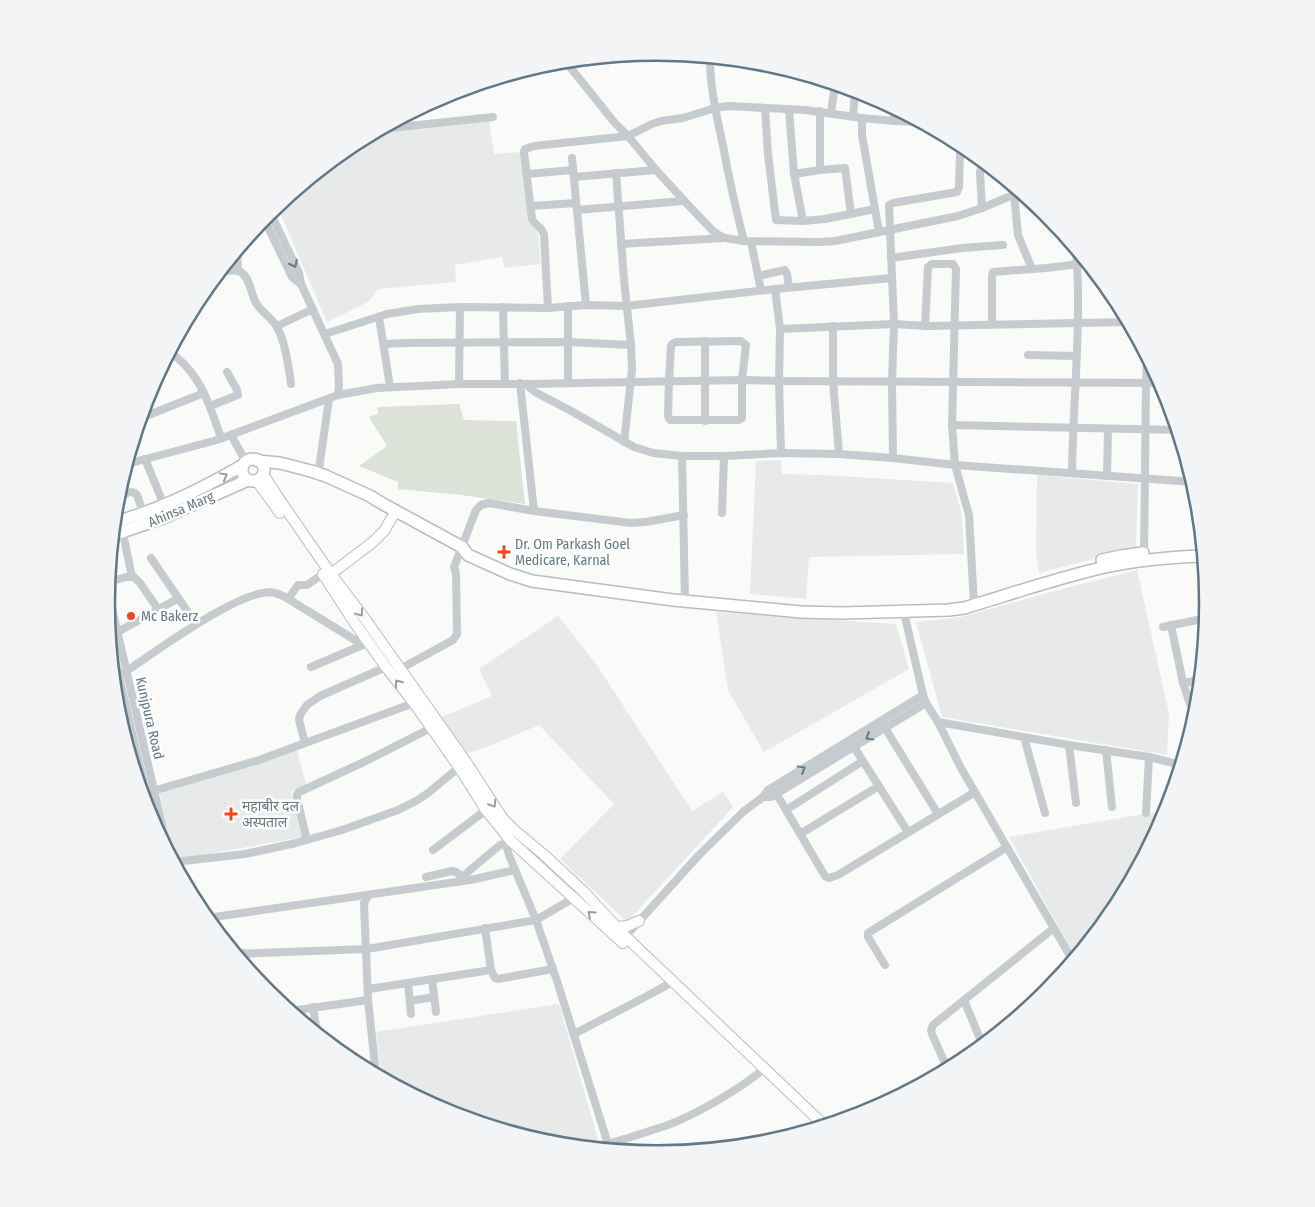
<svg xmlns="http://www.w3.org/2000/svg" width="1315" height="1207" font-family="'Fira Sans Condensed','Noto Sans Devanagari',sans-serif">
<style>
.built{fill:#e8eae9}
.green{fill:#dce2d8}
.lines{fill:none;stroke-linecap:round;stroke-linejoin:round}
.major-casing{stroke:#b8bec2;stroke-width:12}
.highway-casing{stroke:#b8bdc0;stroke-width:14}
.minor{stroke:#c5cbce;stroke-width:8}
.major{stroke:#fff;stroke-width:10}
.highway{stroke:#fff;stroke-width:11}
.oneway{stroke:#677c8a}
.oneway2{stroke:#91a0aa}
.poi-dot{fill:#f4441d;stroke:#fff;stroke-width:2}
.labels{text-anchor:middle;stroke-width:5;stroke-linejoin:round;paint-order:stroke}
.street-label{font-size:14px;fill:#627886;stroke:#fff}
.poi-label{font-size:14px;fill:#627886;stroke:#fff;text-anchor:start}
.rim{fill:none;stroke:#627886;stroke-width:2.5}
</style>
<rect width="100%" height="100%" fill="#fafaf8"/>
<g class="built">
<polygon points="489,120 494,154 522,152 530,224 537,224 541,264 504,268 502,257 455,265 456,282 378,289 368,302 327,322 277,206 352,145 378,131"/>
<polygon points="781,460 782,474 823,475 953,483 962,515 964,554 809,557 806,599 750,594 756,461"/>
<polygon points="1037,475 1138,484 1136,548 1039,573 1036,550"/>
<polygon points="1137,570 1169,714 1167,755 942,717 916,622 961,617 1051,592"/>
<polygon points="716,612 896,624 909,669 764,752 728,690"/>
<polygon points="558,616 596,664 692,811 723,792 733,807 627,922 560,859 614,804 539,725 489,746 466,754 441,717 492,696 479,669"/>
<polygon points="297,749 306,784 291,792 304,837 174,860 159,791 270,760"/>
<polygon points="1156,812 1167,814 1115,910 1076,958 1009,837"/>
<polygon points="559,1004 598,1139 589,1148 550,1144 446,1112 381,1077 376,1032"/>
</g>
<polygon class="green" points="459,404 464,420 516,421 525,504 461,495 398,489 398,482 359,466 387,446 369,417 378,414 377,407"/>
<g class="lines">
<g class="major-casing">
<g id="major">
<polyline points="263,474 277,496 331,574 365,619 466,762 503,819 513,829 543,854 584,892 625,936 825,1126"/>
<polyline points="257,481 280,513"/>
<polyline points="323,574 354,622 386,667 414,703 459,767 486,810 510,840 623,943"/>
<polyline points="331,574 373,542 384,531 396,511"/>
<polyline points="617,927 627,926 639,921"/>
</g>
</g>
<g class="highway-casing">
<g id="highway">
<circle cx="253" cy="470" r="11"/>
<path d="M258,461L280,463L311,471L326,476L370,496L383,504L462,547L468,555L510,574L532,581L673,600L801,612L843,613L949,610L964,608C1011,594 1057,578 1105,567C1137,560 1171,557 1204,556"/>
<path d="M115,522C160,510 202,489 243,465"/>
<polyline points="113,535 163,518 248,480"/>
<polyline points="1102,560 1121,556 1143,553"/>
</g>
</g>
<g class="minor">
<polyline points="620,56 624,58 663,53"/>
<path d="M710,58C710,88 717,117 723,146C729,178 736,210 744,241"/>
<polyline points="566,62 614,122 628,136 656,170 691,208 713,231 719,235 725,238 744,241 820,242 835,241 958,216 982,208 1020,192"/>
<polyline points="765,108 768,154 776,220 803,221 825,219 875,209"/>
<polyline points="789,109 794,174 803,221"/>
<polyline points="820,111 820,170"/>
<polyline points="831,113 835,84"/>
<polyline points="853,117 855,90"/>
<polyline points="862,118 862,135 879,232"/>
<polyline points="894,121 895,109"/>
<polyline points="381,129 493,117"/>
<polyline points="572,158 586,305"/>
<polyline points="616,173 624,280 631,345 632,370 624,442"/>
<polyline points="527,174 573,170"/>
<polyline points="794,174 820,170 845,168 851,214"/>
<polyline points="574,177 656,170"/>
<polyline points="1014,194 1018,235 1032,269"/>
<polyline points="531,206 576,203"/>
<polyline points="982,208 980,172 983,161"/>
<polyline points="577,210 683,201"/>
<polyline points="270,212 299,273 301,284 338,364 339,386 338,395"/>
<polyline points="264,219 292,277 301,284"/>
<polyline points="751,242 761,290"/>
<polyline points="621,244 724,238"/>
<polyline points="237,251 238,271"/>
<polyline points="891,258 962,248 1003,245"/>
<path d="M221,271C227,271 235,269 241,272C250,278 251,294 256,303C261,311 269,316 275,324C284,336 289,368 291,384"/>
<polyline points="758,276 785,270 787,274 789,287"/>
<polyline points="775,289 780,329 779,381 781,453"/>
<polyline points="568,306 568,383"/>
<polyline points="503,307 505,384"/>
<path d="M548,308L544,235C542,226 535,226 532,219L524,152L525,149L534,146L628,136L652,124L661,121L683,118L715,108L728,106L805,110L862,118L894,121L919,122"/>
<polyline points="1121,308 1122,322"/>
<polyline points="379,317 390,387"/>
<polyline points="992,324 992,276 993,272 1046,268 1088,263"/>
<polyline points="277,326 313,309"/>
<polyline points="833,326 833,381 839,454"/>
<polyline points="925,326 928,267 932,264 953,264 956,269 952,425 955,465 969,515 974,605"/>
<polyline points="780,329 894,324 928,326 1129,322"/>
<polyline points="325,334 387,314 418,309 460,307 548,308 586,305 626,306 775,289 892,278"/>
<polygon points="741,341 746,345 742,380 742,418 739,420 670,420 668,416 669,380 671,346 672,344 676,342"/>
<polyline points="384,344 406,343 568,342 631,345"/>
<path d="M170,353C176,356 180,360 185,365C204,385 212,412 221,438"/>
<polyline points="1028,355 1076,356"/>
<polyline points="520,383 534,511"/>
<polyline points="459,384 460,307"/>
<polyline points="527,384 530,388 535,392 573,412 634,447 653,453 682,456 724,456 781,453 839,454 893,458 955,465 1194,482"/>
<polyline points="210,406 238,395 237,390 227,372"/>
<polyline points="141,418 204,393"/>
<polyline points="705,421 705,341"/>
<polyline points="952,425 1178,430"/>
<polyline points="231,435 246,462"/>
<polyline points="682,456 685,601"/>
<polyline points="893,458 892,382 894,324 889,205 893,203 957,192 959,187 960,154"/>
<polyline points="145,459 164,505"/>
<polyline points="127,464 217,440 338,395 377,388 459,384 527,384 742,380 779,381 1161,383"/>
<path d="M1072,473C1073,398 1082,323 1076,249"/>
<polyline points="318,476 329,399"/>
<polyline points="1107,476 1108,429"/>
<polyline points="117,496 131,492 135,493 137,495 143,512"/>
<polyline points="722,513 724,456"/>
<polyline points="123,533 132,577"/>
<polyline points="1144,557 1146,383 1147,357"/>
<polyline points="151,558 196,624"/>
<polyline points="109,582 126,577 134,577 140,583 158,609"/>
<polyline points="108,591 168,851"/>
<polyline points="288,599 298,585 307,585 323,574"/>
<polyline points="903,608 923,695 926,703 938,722 961,768 1073,961"/>
<polyline points="1171,625 1183,683 1190,704 1192,709 1198,712"/>
<polyline points="1163,627 1207,618"/>
<polyline points="114,634 177,599"/>
<polyline points="110,638 153,823"/>
<polyline points="311,667 365,644"/>
<polyline points="400,669 453,640 457,634 456,573 454,567 476,510 481,505 489,503 534,511 631,523 646,522 684,515"/>
<path d="M119,676C146,659 245,584 275,593C287,596 297,605 308,611C326,622 345,634 363,645"/>
<polyline points="1183,683 1201,680"/>
<polyline points="938,722 1069,745 1149,757 1181,765"/>
<polyline points="885,728 938,814"/>
<polyline points="1024,737 1045,813"/>
<polyline points="305,743 299,720 300,715 307,705 320,696 386,667"/>
<polyline points="1069,745 1076,803"/>
<polyline points="854,747 908,832"/>
<polyline points="1106,750 1112,807"/>
<polyline points="146,793 259,760 414,703"/>
<polyline points="776,793 825,876 829,878 838,875 975,792"/>
<polyline points="763,797 771,797 926,703"/>
<polyline points="786,810 863,761"/>
<polyline points="1146,813 1149,757"/>
<polyline points="800,834 879,786"/>
<polyline points="307,840 297,799 297,794 299,792 366,761 431,728"/>
<polyline points="510,840 507,848 509,855 536,920 557,981 608,1144"/>
<polyline points="433,850 486,810"/>
<polyline points="174,862 245,854 296,843 342,830 398,810 416,801 428,793 463,764"/>
<polyline points="426,877 452,871 456,872 464,878"/>
<polyline points="463,881 465,875 470,870 500,845 509,843"/>
<polyline points="369,895 364,903 368,1000 376,1075"/>
<polyline points="207,918 470,880 515,870"/>
<polyline points="485,928 491,970 495,978 498,979 553,969"/>
<polyline points="623,939 699,855 744,811 763,797 768,790 923,695"/>
<polyline points="243,953 244,965"/>
<polyline points="235,954 367,949 536,920 584,892"/>
<polyline points="885,965 868,937 868,933 1007,847"/>
<polyline points="432,979 436,1012"/>
<polyline points="408,983 411,1014"/>
<polyline points="369,989 491,970"/>
<polyline points="964,1000 983,1046"/>
<polyline points="410,1001 434,997"/>
<polyline points="313,1007 317,1033"/>
<polyline points="290,1011 368,1000"/>
<polyline points="574,1034 647,996 667,985 671,980"/>
<polyline points="948,1070 932,1034 931,1030 933,1025 1054,928"/>
<path d="M599,1149C608,1143 617,1141 628,1138C641,1134 655,1129 668,1125C699,1113 738,1090 764,1069"/>
</g>
<use href="#major" class="major"/>
<use href="#highway" class="highway"/>
</g>
<defs><path id="oneway-chevron" d="M-2-3.5L2.5 0L-2 3.5" fill="none" stroke-width="1.6" stroke-linecap="round" stroke-linejoin="round" transform="scale(1.25)"/></defs>
<g class="oneway">
<use href="#oneway-chevron" transform="translate(294 264) rotate(63)"/>
<use href="#oneway-chevron" transform="translate(869 737) rotate(149)"/>
<use href="#oneway-chevron" transform="translate(802 769) rotate(-31)"/>
</g>
<g class="oneway2">
<use href="#oneway-chevron" transform="translate(224 476) rotate(-29)"/>
<use href="#oneway-chevron" transform="translate(360 613) rotate(53)"/>
<use href="#oneway-chevron" transform="translate(398 683) rotate(-128)"/>
<use href="#oneway-chevron" transform="translate(493 804) rotate(57)"/>
<use href="#oneway-chevron" transform="translate(591 914) rotate(-138)"/>
</g>
<g class="poi-dot">
<path d="M501.5 544.5h5v5h5v5h-5v5h-5v-5h-5v-5h5z"/>
<circle cx="131" cy="616" r="5"/>
<path d="M228.5 806.5h5v5h5v5h-5v5h-5v-5h-5v-5h5z"/>
</g>
<g class="labels">
<g class="street-label">
<text transform="translate(181 509) rotate(-23)" y="5">Ahinsa Marg</text>
<text transform="translate(150 718) rotate(77)" y="5">Kunjpura Road</text>
</g>
<g class="poi-label">
<text x="515" y="549">Dr. Om Parkash Goel<tspan x="515" dy="16">Medicare, Karnal</tspan></text>
<text x="141" y="621">Mc Bakerz</text>
<text x="242" y="811">महाबीर दल<tspan x="242" dy="16">अस्पताल</tspan></text>
</g>
</g>
<path d="M0 0H1315V1207H0ZM115 603a542 542 0 1 1 1084 0a542 542 0 1 1-1084 0Z" fill="#f2f4f5" fill-rule="evenodd"/>
<path class="rim" d="M115 603a542 542 0 1 1 1084 0a542 542 0 1 1-1084 0Z"/>
</svg>
